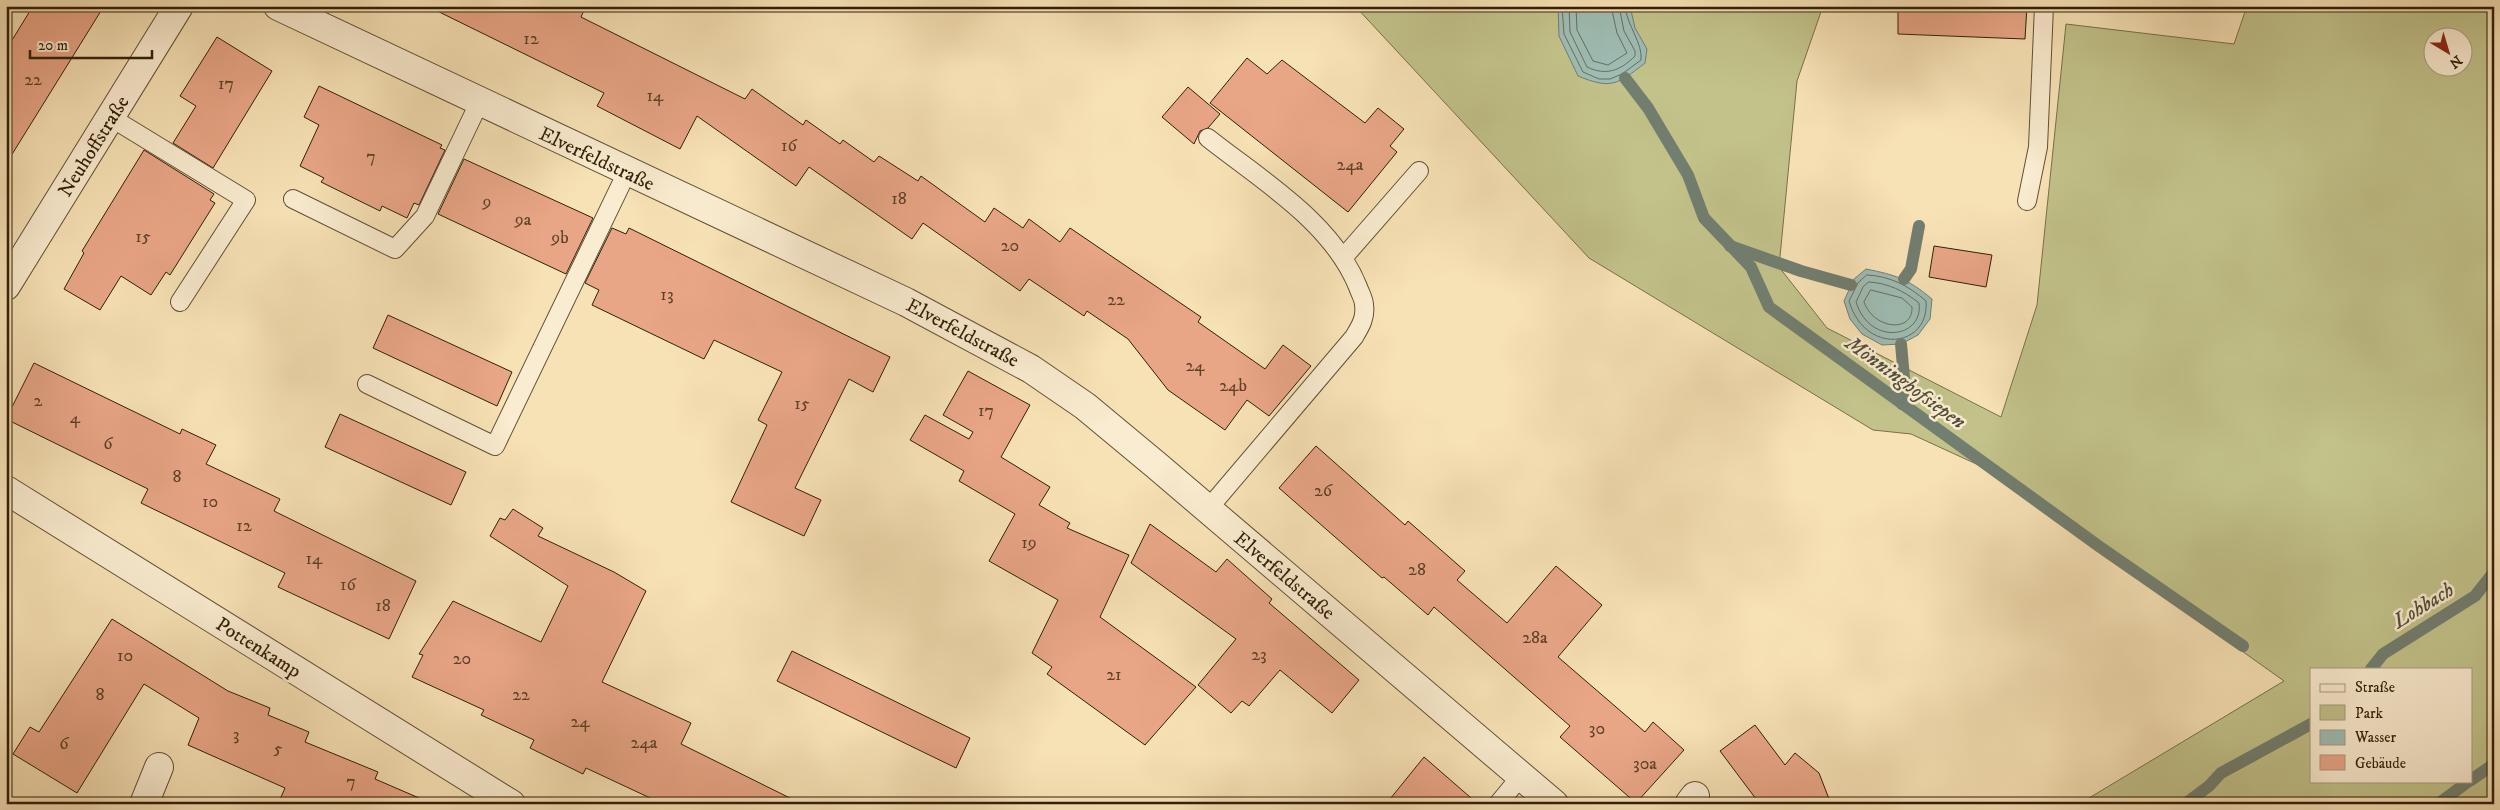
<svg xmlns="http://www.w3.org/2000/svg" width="2500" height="810" font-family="'IM FELL DW Pica',serif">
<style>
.green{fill:#c2c28a;stroke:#7a704a;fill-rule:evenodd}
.water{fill:#9ebdb4;stroke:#727e70}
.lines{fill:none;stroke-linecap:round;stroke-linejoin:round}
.shore{stroke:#686e5e;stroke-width:1}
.stream{stroke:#727e70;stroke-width:12}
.building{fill:#e9a687;stroke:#311f09}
.lane-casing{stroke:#625034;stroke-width:20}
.street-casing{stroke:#625034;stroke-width:30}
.lane{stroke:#faecd0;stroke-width:18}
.street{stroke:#faecd0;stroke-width:28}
.labels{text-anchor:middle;stroke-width:5;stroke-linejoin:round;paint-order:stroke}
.number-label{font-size:18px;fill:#5f4128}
.street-label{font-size:20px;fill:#311f09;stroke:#faecd0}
.water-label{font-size:21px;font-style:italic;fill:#524e3c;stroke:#faecd0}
</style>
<rect width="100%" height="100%" fill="#f7e2b6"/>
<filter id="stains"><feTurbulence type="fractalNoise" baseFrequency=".004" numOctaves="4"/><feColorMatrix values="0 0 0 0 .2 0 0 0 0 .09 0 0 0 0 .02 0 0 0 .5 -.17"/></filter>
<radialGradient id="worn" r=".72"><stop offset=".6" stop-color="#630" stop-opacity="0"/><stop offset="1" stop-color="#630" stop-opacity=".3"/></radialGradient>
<path class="green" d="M1355,6H1823L1797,81L1779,267L1827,328L2001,417L2037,305L2066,24L2234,44L2247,6H2494V804H2079L2284,681L1985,468L1911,434L1873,430L1589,258ZM2432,38H2462V68H2432ZM2311,669H2471V781H2311Z"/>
<g class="water">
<path d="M1558,6H1630L1635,28L1647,49L1645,63C1618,84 1612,90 1578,76L1559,36Z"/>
<path d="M1866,269C1896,275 1908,279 1932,299L1930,319L1918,335L1901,344L1882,345L1862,334L1850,319L1844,301L1854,279Z"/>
</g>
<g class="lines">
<g class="shore">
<path d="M1562,6L1564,34L1583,72L1599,79H1610L1622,74L1641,60C1643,43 1627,26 1625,6"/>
<path d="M1569,6L1570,32L1587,67C1606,76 1620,71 1635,56V51L1624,31L1619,6"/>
<polyline points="1576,6 1577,30 1593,61 1608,65 1627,53 1617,33 1611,6"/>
<path d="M1867,275C1890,276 1909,286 1926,301C1930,348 1865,356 1849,301L1858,283Z"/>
<path d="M1869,282C1888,283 1904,291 1919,303C1924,338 1870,347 1856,302L1863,287Z"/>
<path d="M1871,290L1902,298L1912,307C1913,334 1873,329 1864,302Z"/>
</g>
<g class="stream">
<polyline points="1625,78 1648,108 1688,175 1704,218 1751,267 1769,307 2100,547 2243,646"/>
<polyline points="1730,246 1801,271 1851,285"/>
<polyline points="1904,279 1911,269 1919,226"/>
<polyline points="1901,344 1904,378 1902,404"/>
<polyline points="2371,669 2383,654 2475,596 2494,572"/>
<polyline points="2471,780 2494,764"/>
<polyline points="2185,804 2209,786 2221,773 2311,724"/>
<polyline points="2438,804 2469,781"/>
</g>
</g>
<g class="building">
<polygon points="33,6 104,6 6,164 6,50"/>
<polygon points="427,6 586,6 581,17 745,99 752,89 803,125 806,120 840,144 843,140 874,162 879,156 918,181 921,176 985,222 994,208 1023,228 1029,219 1060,242 1070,228 1201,317 1198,322 1265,369 1283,345 1311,366 1269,416 1247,400 1225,430 1168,390 1128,339 1087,311 1084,316 1029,279 1020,291 923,223 912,239 809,167 796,186 697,116 680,149 597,106 604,93"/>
<polygon points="1898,6 2027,6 2025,39 1898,34"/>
<polygon points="217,37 272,71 213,168 173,143 196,106 180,96"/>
<polygon points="1247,58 1267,74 1282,60 1365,123 1378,108 1404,129 1390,146 1397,152 1348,212 1210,103"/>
<polygon points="319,86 442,145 440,148 445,150 419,205 414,203 407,218 382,206 380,211 321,182 324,178 300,166 319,125 304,117"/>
<polygon points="1188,87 1220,114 1208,128 1200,131 1194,144 1162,117"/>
<polygon points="144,150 214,194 210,200 215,203 170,275 166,272 151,295 121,276 100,310 64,289 84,253 82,251"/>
<polygon points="464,159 593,218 566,274 438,214"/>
<polygon points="612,228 626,234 629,228 890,357 873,392 849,379 795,488 821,500 804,536 731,502 767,425 758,420 782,372 714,340 704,359 592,305 599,290 585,283"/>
<polygon points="1934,246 1992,255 1986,287 1929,277"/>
<polygon points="388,315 512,372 497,406 373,348"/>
<polygon points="34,363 180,434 182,429 216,445 206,464 280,499 274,511 416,581 389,639 278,587 285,573 141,503 148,489 6,419"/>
<polygon points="968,371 1030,405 1001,457 1050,487 1039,505 1070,523 1067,528 1129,555 1100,617 1196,687 1145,745 1047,674 1052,667 1032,653 1058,600 989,561 1015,514 959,481 964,471 910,440 925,415 969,439 973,432 943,415"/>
<polygon points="340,414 466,472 451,505 325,447"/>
<polygon points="1316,446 1405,525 1408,521 1465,571 1457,580 1507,623 1556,566 1602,605 1558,657 1645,732 1653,722 1684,750 1636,803 1560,737 1570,726 1434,607 1428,615 1384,577 1382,578 1279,488"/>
<polygon points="513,509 543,528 538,536 614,572 646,591 602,682 691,723 681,744 802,804 663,804 586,768 583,774 530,748 534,740 481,715 484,710 412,677 423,655 419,654 453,601 541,642 568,586 490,536 500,518 505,520"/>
<polygon points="1150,524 1216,572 1227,559 1272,599 1269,603 1359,680 1332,713 1280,670 1249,706 1242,701 1231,713 1198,685 1236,639 1131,563"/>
<polygon points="112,619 228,691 270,708 268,715 309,732 305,742 378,772 375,779 433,804 278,804 285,788 188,745 199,718 144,684 77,793 13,754 30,727 39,732"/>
<polygon points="792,651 970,738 956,768 777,681"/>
<polygon points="1755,725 1785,765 1795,753 1819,773 1831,804 1752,804 1756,799 1720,751"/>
<polygon points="1424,757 1478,804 1386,804"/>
</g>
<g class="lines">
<g class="lane-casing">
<g id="lane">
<polyline points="110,117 246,200 180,302"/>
<polyline points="293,199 395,249 425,216 479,103"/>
<polyline points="2027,201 2038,147 2044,6"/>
<polyline points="1343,258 1419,171"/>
<polyline points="367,384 495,446 627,172"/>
<path d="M1208,509L1354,337C1360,327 1366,318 1364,305C1364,299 1360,293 1358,287C1332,222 1261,180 1208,138"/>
<polyline points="1498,804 1521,776"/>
</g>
</g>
<g class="street-casing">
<g id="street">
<polyline points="278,6 906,302 1031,369 1085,406 1156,465 1554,804"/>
<polyline points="6,286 179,6"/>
<polyline points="6,490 511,804"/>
<polyline points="144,804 159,767"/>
<polyline points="1689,804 1695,796"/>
</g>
</g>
<use href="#lane" class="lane"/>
<use href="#street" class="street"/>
</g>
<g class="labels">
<g class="number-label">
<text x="531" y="44">12</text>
<text x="33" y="85">22</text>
<text x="226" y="89">17</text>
<text x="655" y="101">14</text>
<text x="789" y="151">16</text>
<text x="371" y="162">7</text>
<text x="1350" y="170">24a</text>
<text x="899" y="204">18</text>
<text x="487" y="207">9</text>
<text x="523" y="225">9a</text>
<text x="143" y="242">15</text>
<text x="560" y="243">9b</text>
<text x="1010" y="251">20</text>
<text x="667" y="300">13</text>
<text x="1116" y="305">22</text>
<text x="1195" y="371">24</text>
<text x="1233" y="391">24b</text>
<text x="38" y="406">2</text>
<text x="802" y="409">15</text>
<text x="986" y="416">17</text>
<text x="75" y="423">4</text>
<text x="108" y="449">6</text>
<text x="177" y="482">8</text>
<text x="1323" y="496">26</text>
<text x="210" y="507">10</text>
<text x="244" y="531">12</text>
<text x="1029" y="548">19</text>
<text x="314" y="564">14</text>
<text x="1417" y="575">28</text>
<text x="348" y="590">16</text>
<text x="383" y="611">18</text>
<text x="1535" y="643">28a</text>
<text x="1259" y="660">23</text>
<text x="125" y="661">10</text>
<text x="462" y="664">20</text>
<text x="1114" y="680">21</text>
<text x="100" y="700">8</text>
<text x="521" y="700">22</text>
<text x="580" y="727">24</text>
<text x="1597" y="734">30</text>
<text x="236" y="740">3</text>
<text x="644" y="748">24a</text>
<text x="64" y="749">6</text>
<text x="278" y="754">5</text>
<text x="1645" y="769">30a</text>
<text x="351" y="787">7</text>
</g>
<g class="street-label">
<text transform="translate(93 146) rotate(-58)" y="7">Neuhoffstraße</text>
<text transform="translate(597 158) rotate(25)" y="7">Elverfeldstraße</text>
<text transform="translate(963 332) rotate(28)" y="7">Elverfeldstraße</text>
<text transform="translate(1285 575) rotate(40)" y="7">Elverfeldstraße</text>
<text transform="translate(259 647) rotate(32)" y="7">Pottenkamp</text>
</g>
<g class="water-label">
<text transform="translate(1906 382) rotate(36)" y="7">Mönninghofsiepen</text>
<text transform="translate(2423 605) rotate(-32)" y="7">Lohbach</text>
</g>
</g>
<rect width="2500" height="810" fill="none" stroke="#f7e2b6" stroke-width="25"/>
<rect x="8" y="8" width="2485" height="795" fill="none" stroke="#311f09" stroke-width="2.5"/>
<rect x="12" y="12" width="2475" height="785" fill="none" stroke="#311f09"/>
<rect x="2310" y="668" width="162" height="115" fill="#faecd0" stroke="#aa9a80"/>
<rect x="2320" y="684" width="25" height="8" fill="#faecd0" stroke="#aa9a80"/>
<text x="2355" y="692" font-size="15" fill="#311f09">Straße</text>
<rect x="2320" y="705" width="25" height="15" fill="#c2c28a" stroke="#aa9a80"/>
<text x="2355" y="718" font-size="15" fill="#311f09">Park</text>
<rect x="2320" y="730" width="25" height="15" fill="#9ebdb4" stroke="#aa9a80"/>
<text x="2355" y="742" font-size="15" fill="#311f09">Wasser</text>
<rect x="2320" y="755" width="25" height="15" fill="#e9a687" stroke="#aa9a80"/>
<text x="2355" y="768" font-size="15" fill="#311f09">Gebäude</text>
<g transform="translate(2448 52) rotate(142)"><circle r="24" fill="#faecd0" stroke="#aa9a80"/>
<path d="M0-4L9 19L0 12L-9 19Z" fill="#8f2418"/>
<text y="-8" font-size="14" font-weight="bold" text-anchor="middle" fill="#311f09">N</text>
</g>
<path d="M30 50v8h122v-8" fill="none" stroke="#311f09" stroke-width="2.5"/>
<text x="38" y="50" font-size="15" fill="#311f09" stroke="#faecd0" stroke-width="4" paint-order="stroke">20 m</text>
<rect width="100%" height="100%" filter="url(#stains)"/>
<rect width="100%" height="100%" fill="url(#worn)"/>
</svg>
